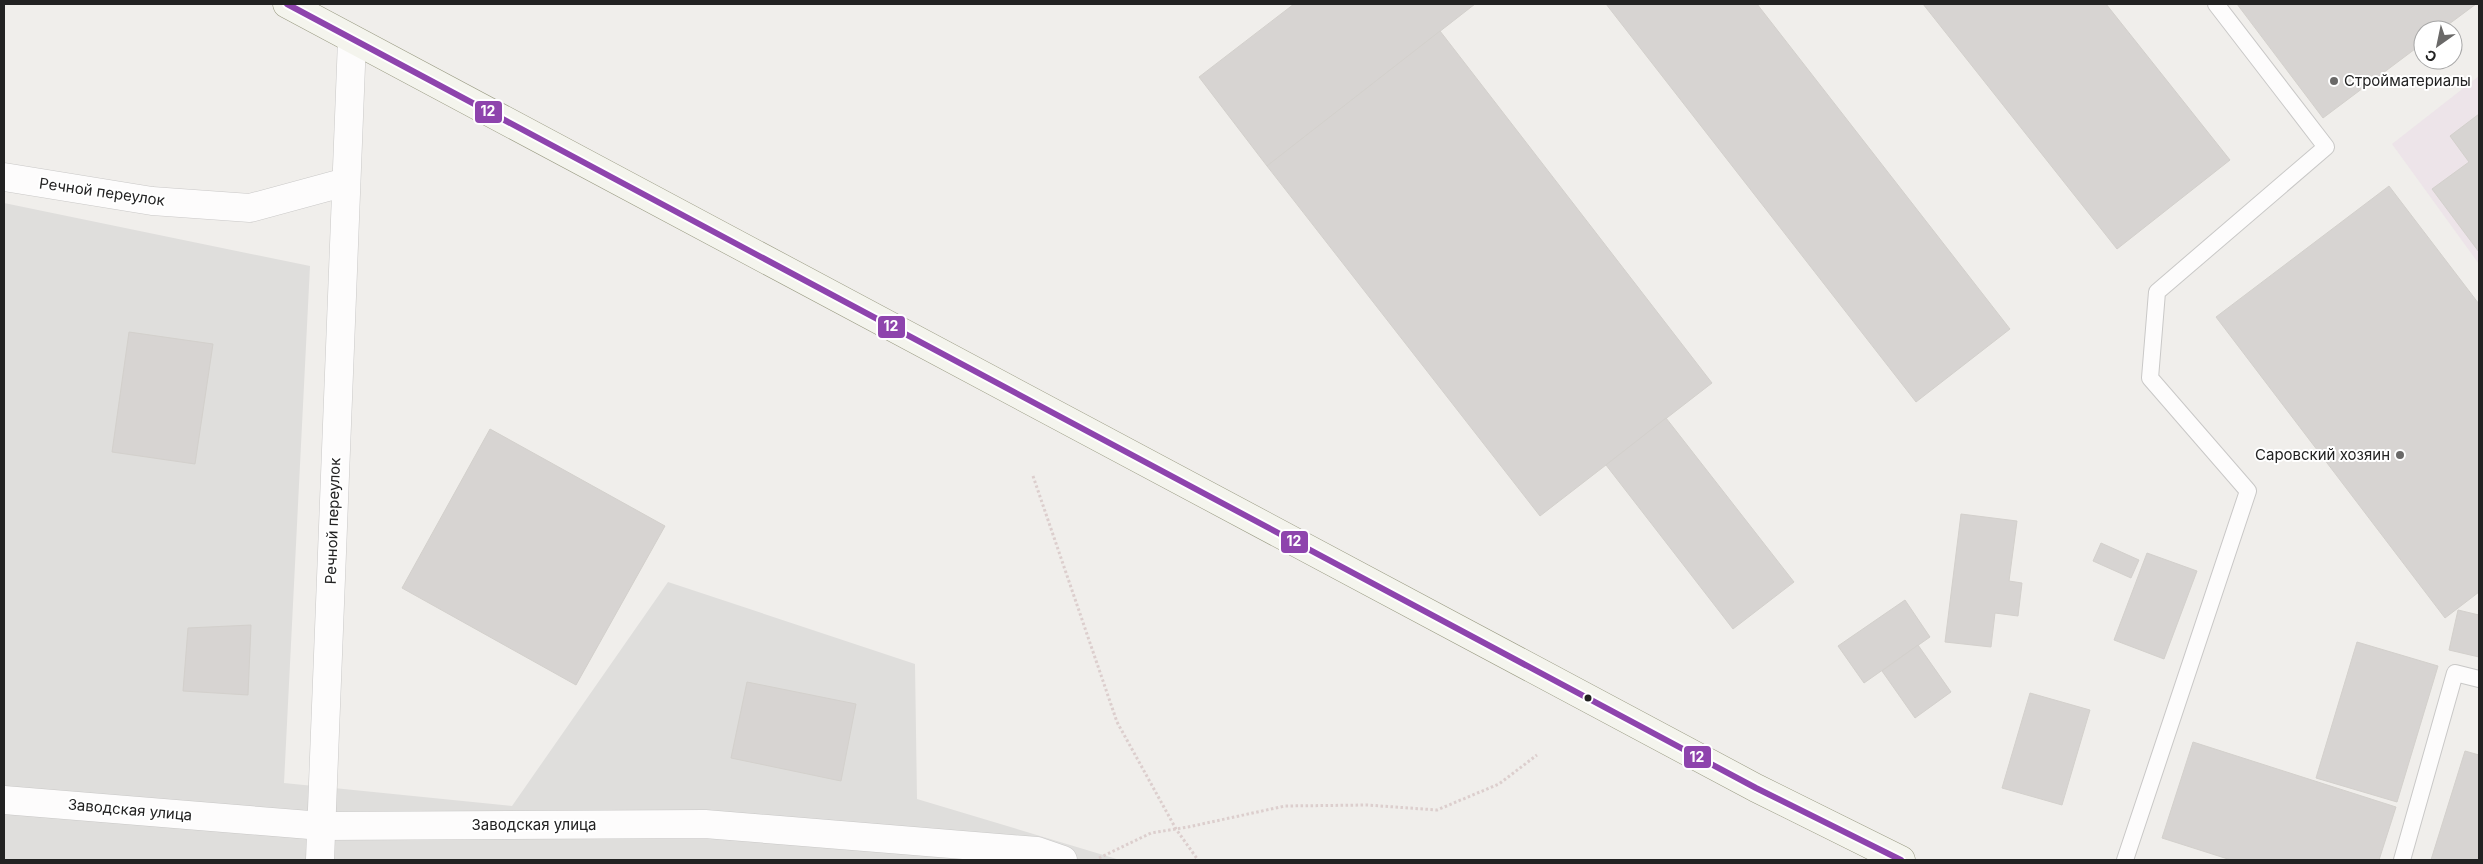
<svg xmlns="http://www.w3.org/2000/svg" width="2483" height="864" font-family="Inter,sans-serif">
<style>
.residential{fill:#dfdedc}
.industrial{fill:#ede4e9}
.building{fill:#d7d4d2;stroke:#d3d0cc}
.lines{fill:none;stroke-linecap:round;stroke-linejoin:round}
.lane-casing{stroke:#c9c8c7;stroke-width:18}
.street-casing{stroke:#c9c8c7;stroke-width:29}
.secondary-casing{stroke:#999a82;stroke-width:29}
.path{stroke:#dccecd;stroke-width:3;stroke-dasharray:2.5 2.5;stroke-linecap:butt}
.lane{stroke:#fdfcfc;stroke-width:16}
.street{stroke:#fdfcfc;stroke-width:28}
.secondary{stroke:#f4f4ed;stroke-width:28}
.bus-1-casing{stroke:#fff;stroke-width:10}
.bus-1{stroke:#8e44ad;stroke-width:6}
.poi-dot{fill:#6a6968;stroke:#fff;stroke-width:2}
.bus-dot{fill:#222;stroke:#fff;stroke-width:2}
.labels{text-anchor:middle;stroke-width:4;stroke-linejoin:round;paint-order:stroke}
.poi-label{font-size:15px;fill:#222;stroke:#fff;text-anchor:start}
.street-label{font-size:15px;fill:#222;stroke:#fff}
.line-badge{stroke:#fff;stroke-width:2}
.badge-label{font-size:14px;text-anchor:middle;font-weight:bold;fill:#fff}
</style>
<rect width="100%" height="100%" fill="#f0eeeb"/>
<polygon class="residential" points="4,203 310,266 284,783 512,806 668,582 915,664 917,799 1120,860 4,860"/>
<polygon class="industrial" points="2479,76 2479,264 2392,144"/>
<g class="building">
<polygon points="1294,4 1475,4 1267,166 1199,77"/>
<polygon points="1606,4 1757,4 2010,329 1916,402"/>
<polygon points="1923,4 2106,4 2230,160 2117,249"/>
<polygon points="2237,4 2476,4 2441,30 2423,30 2423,43 2323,118"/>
<polygon points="1440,31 1712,383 1540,516 1267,166"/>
<polygon points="2479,114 2479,252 2432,189 2469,162 2450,136"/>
<polygon points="2389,186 2479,304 2479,592 2445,618 2216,317"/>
<polygon points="129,332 213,344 195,464 112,452"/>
<polygon points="1666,418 1794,582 1733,629 1606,465"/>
<polygon points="490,429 665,526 576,685 402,588"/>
<polygon points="1961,514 2017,521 2009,581 2022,583 2018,616 1995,613 1991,647 1945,642"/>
<polygon points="2101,543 2139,560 2131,578 2093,561"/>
<polygon points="2147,553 2197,571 2164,659 2114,640"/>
<polygon points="1905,600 1930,637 1864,683 1838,646"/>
<polygon points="2458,610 2479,615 2479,657 2449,650"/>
<polygon points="251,625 248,695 183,691 188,628"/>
<polygon points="2357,642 2438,666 2397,802 2316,778"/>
<polygon points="1918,645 1951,692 1915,718 1882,671"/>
<polygon points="747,682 856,704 841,781 731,758"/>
<polygon points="2030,693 2090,710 2062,805 2002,788"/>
<polygon points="2193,742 2396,807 2379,860 2231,860 2162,838"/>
<polygon points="2465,751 2479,755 2479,860 2431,860"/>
</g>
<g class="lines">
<g class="lane-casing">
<g id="lane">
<polyline points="2125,860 2248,491 2150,378 2157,292 2326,147 2216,4"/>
<polyline points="2402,860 2455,673 2479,679"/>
</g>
</g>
<g class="street-casing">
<g id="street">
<polyline points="4,177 152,201 250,208 346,182"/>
<polyline points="4,800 322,826 705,824 1037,851 1063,860"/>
<polyline points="320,860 352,40"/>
</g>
</g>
<g class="secondary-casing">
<polyline id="secondary" points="287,4 1756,788 1901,860"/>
</g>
<g class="path">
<polyline points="1033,476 1117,722 1176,829 1198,860"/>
<polyline points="1099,858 1151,833 1188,827 1285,806 1367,805 1437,810 1499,784 1537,755"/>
</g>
<use href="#lane" class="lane"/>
<use href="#street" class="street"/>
<use href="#secondary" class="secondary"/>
<g class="bus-1-casing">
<polyline id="bus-1" points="287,4 1756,788 1901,860"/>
</g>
<use href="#bus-1" class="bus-1"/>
</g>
<g class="poi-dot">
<circle cx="2334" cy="81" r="5"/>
<circle cx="2400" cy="455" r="5"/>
</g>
<circle class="bus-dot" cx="1588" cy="698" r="4.5"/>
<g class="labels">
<g class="poi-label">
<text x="2344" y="86">Стройматериалы</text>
<text x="2390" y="460" text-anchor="end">Саровский хозяин</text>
</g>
<g class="street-label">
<text transform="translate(102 192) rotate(8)" y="5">Речной переулок</text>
<text transform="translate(333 521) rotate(-88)" y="5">Речной переулок</text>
<text transform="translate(130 810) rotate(5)" y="5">Заводская улица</text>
<text x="534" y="830">Заводская улица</text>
</g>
</g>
<g class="line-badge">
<rect x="474" y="100" width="29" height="24" rx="5" fill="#8e44ad"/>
<rect x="877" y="315" width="29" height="24" rx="5" fill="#8e44ad"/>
<rect x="1280" y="530" width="29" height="24" rx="5" fill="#8e44ad"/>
<rect x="1683" y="745" width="29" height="24" rx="5" fill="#8e44ad"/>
</g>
<g class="badge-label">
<text x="488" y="116">12</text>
<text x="891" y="331">12</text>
<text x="1294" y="546">12</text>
<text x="1697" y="762">12</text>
</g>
<rect width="2483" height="864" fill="none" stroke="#222222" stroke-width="10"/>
<g transform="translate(2438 45) rotate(213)"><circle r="24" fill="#ffffff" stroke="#a7a7a7"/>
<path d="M0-4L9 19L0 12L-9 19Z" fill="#6a6968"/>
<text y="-8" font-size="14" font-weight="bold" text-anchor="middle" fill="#222222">С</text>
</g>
</svg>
